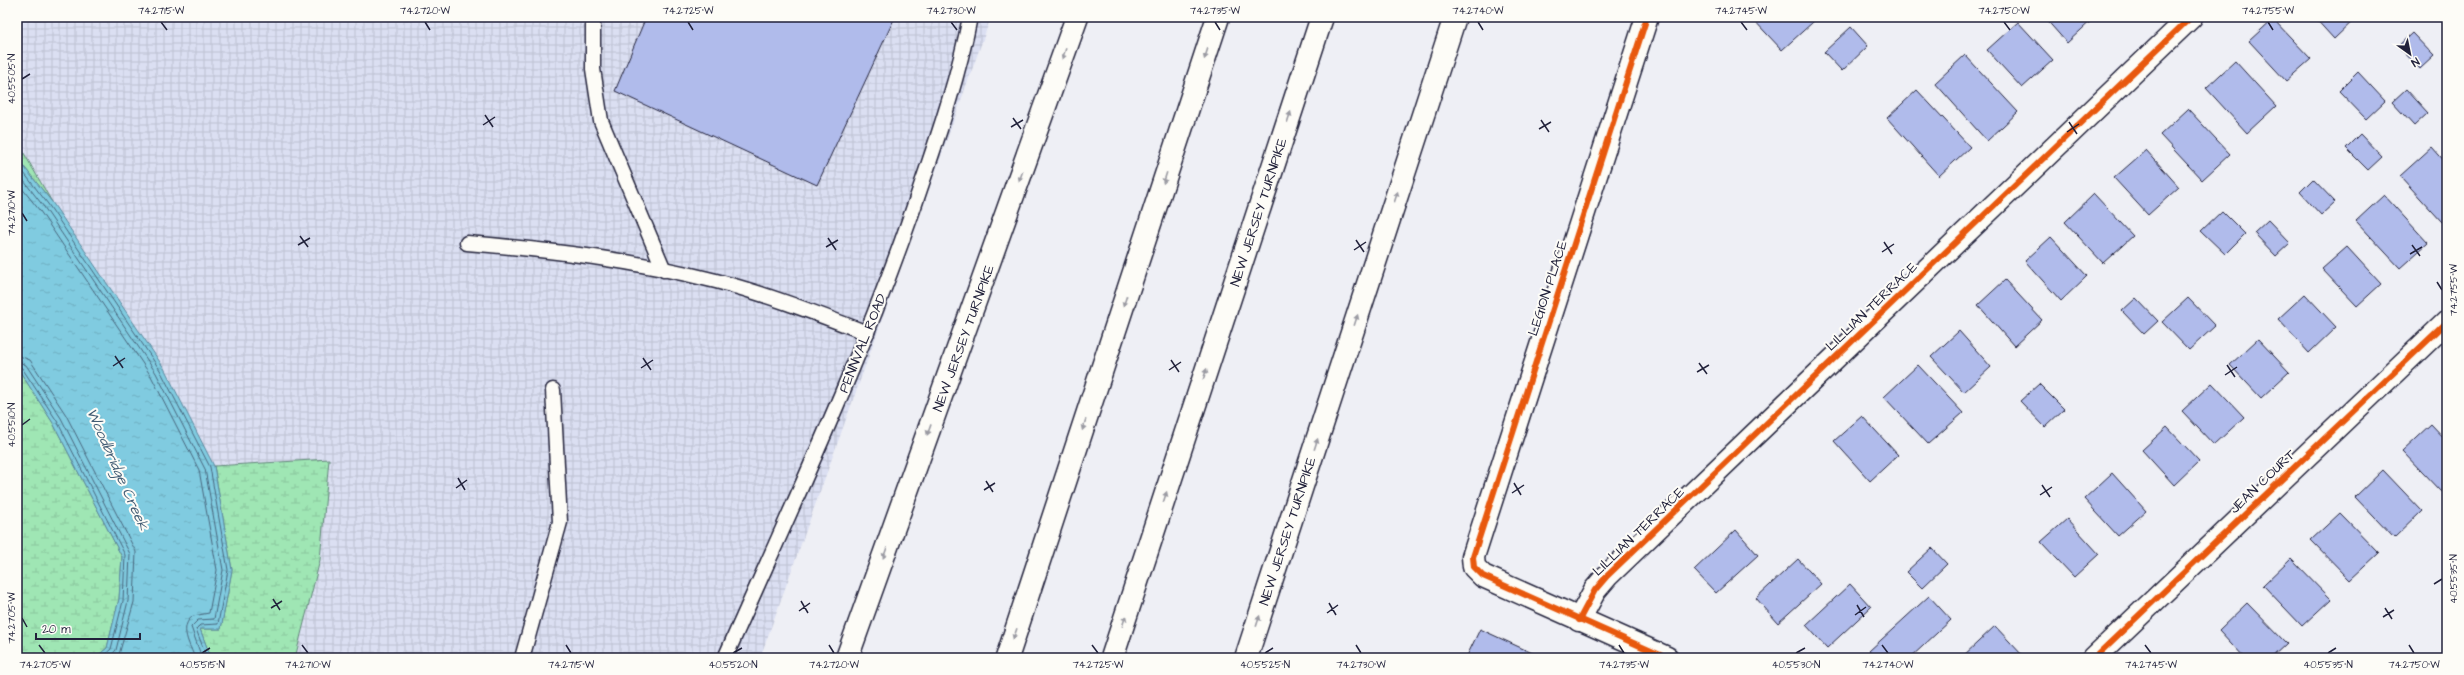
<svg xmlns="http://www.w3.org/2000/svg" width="2464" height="675" font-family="'Architects Daughter',sans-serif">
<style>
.industrial{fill:url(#industrial-grid)}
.wetland{fill:url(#wetland-marsh);stroke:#608478}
.water{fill:url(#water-ripples);stroke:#5a879e}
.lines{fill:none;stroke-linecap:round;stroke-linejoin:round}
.shore{stroke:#48667d;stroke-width:1}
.building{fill:#b0bbeb;stroke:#22223b}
.lane-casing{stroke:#22223b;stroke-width:17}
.street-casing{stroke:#22223b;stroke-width:25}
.highway-casing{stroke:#22223b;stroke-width:25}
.lane{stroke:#fdfcf7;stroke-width:14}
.street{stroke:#fdfcf7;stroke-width:22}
.highway{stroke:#fdfcf7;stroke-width:22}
.cycleway-casing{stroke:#fdfcf7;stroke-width:8}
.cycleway{stroke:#e8590c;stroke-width:6}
.oneway{fill:#9a9aa2}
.ticks{fill:none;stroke:#22223b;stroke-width:1.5}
.labels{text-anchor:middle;stroke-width:4;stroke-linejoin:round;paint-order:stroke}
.street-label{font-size:14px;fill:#22223b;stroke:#fdfcf7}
.water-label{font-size:15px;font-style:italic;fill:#435d75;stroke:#fdfcf7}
.neatline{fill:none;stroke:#22223b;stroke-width:1.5}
.ticks-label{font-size:10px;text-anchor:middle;fill:#22223b}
</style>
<defs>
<pattern id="industrial-grid" width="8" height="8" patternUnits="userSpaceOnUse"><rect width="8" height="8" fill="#dbdff2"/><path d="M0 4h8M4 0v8" fill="none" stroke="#bcbfd0"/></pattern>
<pattern id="wetland-marsh" width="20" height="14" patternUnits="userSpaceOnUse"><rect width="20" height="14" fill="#9fe6b4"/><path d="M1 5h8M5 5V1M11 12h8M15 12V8" fill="none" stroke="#89c59c"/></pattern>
<pattern id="water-ripples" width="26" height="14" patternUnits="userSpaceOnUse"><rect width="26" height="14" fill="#80cbe0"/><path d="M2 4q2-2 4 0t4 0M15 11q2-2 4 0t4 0" fill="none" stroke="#6eaec1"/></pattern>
</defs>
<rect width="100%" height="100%" fill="#eeeff5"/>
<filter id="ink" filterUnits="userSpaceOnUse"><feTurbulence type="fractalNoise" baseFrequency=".025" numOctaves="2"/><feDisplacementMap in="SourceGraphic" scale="8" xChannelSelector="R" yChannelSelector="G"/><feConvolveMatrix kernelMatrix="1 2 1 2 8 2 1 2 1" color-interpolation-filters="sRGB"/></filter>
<g filter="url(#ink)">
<polygon class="industrial" points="17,17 991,17 760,658 295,658 320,560 329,459 214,466 164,368 52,202 17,141"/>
<g class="wetland">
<polygon points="17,141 52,202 17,158"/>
<polygon points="17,367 53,423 122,557 119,599 107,648 95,658 17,658"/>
<polygon points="329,459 320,560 295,658 211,658 200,629 221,629 232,570 214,466"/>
</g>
<polygon class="water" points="17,158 52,202 164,368 214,466 232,570 221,629 200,629 211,658 95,658 107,648 119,599 122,557 53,423 17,367"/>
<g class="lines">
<g class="shore">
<polyline points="17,164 48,204 160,370 210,467 228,570 218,624 200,625 196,629 207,658"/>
<polyline points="17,172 44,207 156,373 205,469 223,570 214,619 198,620 191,627 202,658"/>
<path d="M17,182L40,211L151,376L199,470L217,570L209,613L193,616C178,627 190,645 195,658"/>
<polyline points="17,355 30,360 66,415 136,552 134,602 118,658"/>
<polyline points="17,361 26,365 61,418 130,554 128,601 116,650 109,658"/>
<polyline points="17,366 22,368 57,421 125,555 123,601 111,649 101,658"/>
</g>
</g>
<g class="building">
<polygon points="646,17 895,17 817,185 615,91"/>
<polygon points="1751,17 1808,17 1813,22 1782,50"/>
<polygon points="2044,17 2095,17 2067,43"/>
<polygon points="2314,17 2357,17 2334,39"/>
<polygon points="2273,19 2311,59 2286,81 2249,41"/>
<polygon points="2018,22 2053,60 2022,88 1987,50"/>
<polygon points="1851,27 1868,46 1842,71 1824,52"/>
<polygon points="2412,33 2434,56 2420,69 2398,46"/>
<polygon points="1965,55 2018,112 1987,141 1935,83"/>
<polygon points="2235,61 2276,106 2247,133 2206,88"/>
<polygon points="2358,72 2385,101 2366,119 2339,91"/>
<polygon points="2406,89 2428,113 2414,126 2392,102"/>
<polygon points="1917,90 1970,147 1939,176 1887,118"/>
<polygon points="2188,109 2230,154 2202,180 2160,135"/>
<polygon points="2360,134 2382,157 2368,170 2346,148"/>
<polygon points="2432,147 2447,164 2447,217 2442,222 2400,176"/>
<polygon points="2146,150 2179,187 2148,215 2114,178"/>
<polygon points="2313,179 2335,202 2321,215 2300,192"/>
<polygon points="2094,194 2133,236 2103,263 2065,222"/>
<polygon points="2384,195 2428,243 2400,268 2356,221"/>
<polygon points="2222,211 2245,234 2225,254 2201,231"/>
<polygon points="2268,220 2290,243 2276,256 2254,233"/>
<polygon points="2051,237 2087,276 2061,301 2025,261"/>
<polygon points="2347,247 2381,284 2357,306 2322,269"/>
<polygon points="2005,280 2042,320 2014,346 1978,305"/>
<polygon points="2305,294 2336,327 2309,353 2278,319"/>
<polygon points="2136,298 2158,321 2144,334 2122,311"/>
<polygon points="2188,298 2215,326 2189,350 2162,322"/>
<polygon points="1959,331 1991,367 1964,392 1931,357"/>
<polygon points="2258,339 2289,372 2261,398 2230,365"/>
<polygon points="1918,365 1963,413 1928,444 1884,397"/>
<polygon points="2212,383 2244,417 2214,445 2182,411"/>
<polygon points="2039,384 2064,409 2045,427 2020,401"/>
<polygon points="1862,416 1898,455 1870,481 1834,441"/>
<polygon points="2431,424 2447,441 2447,487 2441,492 2402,451"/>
<polygon points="2167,427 2199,461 2174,485 2142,450"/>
<polygon points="2383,470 2422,511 2394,538 2355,497"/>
<polygon points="2112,473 2146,511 2118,536 2084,499"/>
<polygon points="2340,513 2379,553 2350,580 2311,540"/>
<polygon points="2067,519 2099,554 2074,577 2041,542"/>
<polygon points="1736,530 1758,555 1716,593 1694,570"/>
<polygon points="1932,548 1947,564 1922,588 1906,572"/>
<polygon points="2291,558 2331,599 2302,626 2263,585"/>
<polygon points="1798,559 1821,584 1778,623 1756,598"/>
<polygon points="1850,584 1871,607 1827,648 1806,625"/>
<polygon points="1929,596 1951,620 1910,658 1875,658 1869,651"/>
<polygon points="2247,603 2287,644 2272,658 2245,658 2219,630"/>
<polygon points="1995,626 2023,656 2021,658 1961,658"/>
<polygon points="1480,629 1543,658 1466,658"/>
</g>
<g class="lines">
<g class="lane-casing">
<g id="lane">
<polyline points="593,17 593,69 601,121 664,270"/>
<path d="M467,243C551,250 634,260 716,281C767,294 818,314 867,333"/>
<polyline points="522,658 560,522 553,390"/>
<path d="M725,658C794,502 867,348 921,186C940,131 959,74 970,17"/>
</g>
</g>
<g class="street-casing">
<g id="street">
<polyline points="1647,17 1473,557 1474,567 1483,576 1667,658"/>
<polyline points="1579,620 1595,590 1607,576 2191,17"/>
<polyline points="2094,658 2447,322"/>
</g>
</g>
<g class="highway-casing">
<g id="highway">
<polyline points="847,658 1077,17"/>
<polyline points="1007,658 1218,17"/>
<polyline points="1112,658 1322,17"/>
<polyline points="1246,658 1455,17"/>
</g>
</g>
<use href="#lane" class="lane"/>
<use href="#street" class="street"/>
<use href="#highway" class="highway"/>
<g class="cycleway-casing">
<g id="cycleway">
<polyline points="1647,17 1473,557 1474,567 1483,576 1667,658"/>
<polyline points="1579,620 1595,590 1607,576 2191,17"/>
<polyline points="2094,658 2447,322"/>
</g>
</g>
<use href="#cycleway" class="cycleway"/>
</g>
<defs><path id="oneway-solid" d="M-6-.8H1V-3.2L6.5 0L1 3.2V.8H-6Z"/></defs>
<g class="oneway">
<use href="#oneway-solid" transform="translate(1064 54) rotate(109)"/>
<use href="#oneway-solid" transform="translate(1206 54) rotate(108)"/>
<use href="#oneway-solid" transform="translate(1289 117) rotate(-72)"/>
<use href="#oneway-solid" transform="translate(1021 176) rotate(109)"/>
<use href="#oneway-solid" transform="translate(1165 178) rotate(108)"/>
<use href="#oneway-solid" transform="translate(1396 197) rotate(-72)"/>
<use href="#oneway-solid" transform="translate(1125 301) rotate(108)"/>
<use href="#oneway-solid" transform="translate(1356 320) rotate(-72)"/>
<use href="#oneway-solid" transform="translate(1205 374) rotate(-72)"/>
<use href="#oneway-solid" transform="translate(1084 425) rotate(108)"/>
<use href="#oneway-solid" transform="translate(929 430) rotate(110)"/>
<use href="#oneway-solid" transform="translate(1316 444) rotate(-72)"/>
<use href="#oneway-solid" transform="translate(1165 497) rotate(-72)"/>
<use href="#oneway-solid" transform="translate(885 553) rotate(110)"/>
<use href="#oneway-solid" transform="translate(1124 621) rotate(-72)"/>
<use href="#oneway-solid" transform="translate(1258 621) rotate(-72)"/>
<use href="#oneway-solid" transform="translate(1015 634) rotate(109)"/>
</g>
</g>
<path class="ticks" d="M161,22L167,30M425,22L430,30M688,22L693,30M951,22L957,30M1215,22L1220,30M1478,22L1483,30M1741,22L1747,30M2004,22L2010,30M2268,22L2273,30M22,79L30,74M485,115L493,127M1013,118L1021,129M1541,120L1549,132M2069,122L2077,134M483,125L495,117M1011,127L1023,120M1539,129L1551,122M2067,132L2079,124M22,213L27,221M300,236L308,247M828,238L836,250M1356,240L1364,252M1884,242L1892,254M298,245L310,238M2412,245L2420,256M826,247L838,240M1354,250L1366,242M1882,252L1894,244M2410,254L2422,247M2437,282L2442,290M115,356L123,368M643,358L651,370M1171,360L1179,372M1699,363L1707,374M2227,365L2235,377M113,366L125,358M641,368L653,360M1169,370L1181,362M1697,372L1709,365M2225,375L2237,367M22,425L30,419M458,478L465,490M986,481L993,492M1514,483L1521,495M2042,485L2050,497M456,488L467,480M984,490L995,483M1512,493L1524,485M2040,495L2052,487M2434,584L2442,579M273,599L280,610M801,601L808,613M1329,603L1336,615M1857,605L1864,617M271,608L282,601M2385,608L2392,619M799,611L810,603M1327,613L1338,605M1855,615L1866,607M2383,617L2394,610M22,618L27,627M39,645L45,653M302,645L308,653M566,645L571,653M829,645L834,653M1092,645L1098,653M1356,645L1361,653M1619,645L1624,653M1882,645L1888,653M2145,645L2151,653M2409,645L2414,653M202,653L210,648M733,653L742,648M1265,653L1273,648M1796,653L1805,648M2328,653L2336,648"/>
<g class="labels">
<g class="street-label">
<text transform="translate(1258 212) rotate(-72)" y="5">NEW JERSEY TURNPIKE</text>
<text transform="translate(1547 288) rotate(-72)" y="5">LEGION PLACE</text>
<text transform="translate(1871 306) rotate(-44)" y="5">LILLIAN TERRACE</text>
<text transform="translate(963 338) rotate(-70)" y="5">NEW JERSEY TURNPIKE</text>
<text transform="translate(862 343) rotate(-68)" y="5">PENNVAL ROAD</text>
<text transform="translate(2262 481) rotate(-44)" y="5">JEAN COURT</text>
<text transform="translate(1287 531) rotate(-72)" y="5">NEW JERSEY TURNPIKE</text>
<text transform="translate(1638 531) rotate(-44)" y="5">LILLIAN TERRACE</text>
</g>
<g class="water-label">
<text transform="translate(118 469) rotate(66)" y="5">Woodbridge Creek</text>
</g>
</g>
<rect width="2464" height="675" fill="none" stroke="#fdfcf7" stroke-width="44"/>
<g transform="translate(2410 54) rotate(147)" stroke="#fdfcf7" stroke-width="3" paint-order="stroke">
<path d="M0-3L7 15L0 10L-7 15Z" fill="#22223b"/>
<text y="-6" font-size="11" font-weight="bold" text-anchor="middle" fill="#22223b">N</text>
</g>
<path d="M36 633v6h104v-6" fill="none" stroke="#22223b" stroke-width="2"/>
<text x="42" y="633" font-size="12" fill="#22223b" stroke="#fdfcf7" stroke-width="3" paint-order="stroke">20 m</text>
<rect x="22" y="22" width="2420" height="631" class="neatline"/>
<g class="ticks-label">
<text x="161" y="14">74.2715°W</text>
<text x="425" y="14">74.2720°W</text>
<text x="688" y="14">74.2725°W</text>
<text x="951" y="14">74.2730°W</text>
<text x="1215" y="14">74.2735°W</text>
<text x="1478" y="14">74.2740°W</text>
<text x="1741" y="14">74.2745°W</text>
<text x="2004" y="14">74.2750°W</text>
<text x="2268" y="14">74.2755°W</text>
<text transform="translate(11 79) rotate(-90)" y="4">40.5505°N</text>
<text transform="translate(11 213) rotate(-90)" y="4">74.2710°W</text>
<text transform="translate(2453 290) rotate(-90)" y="4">74.2755°W</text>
<text transform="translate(11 425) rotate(-90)" y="4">40.5510°N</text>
<text transform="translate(2453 579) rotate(-90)" y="4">40.5535°N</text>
<text transform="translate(11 618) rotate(-90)" y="4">74.2705°W</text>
<text x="45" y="668">74.2705°W</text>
<text x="202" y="668">40.5515°N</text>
<text x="308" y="668">74.2710°W</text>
<text x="571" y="668">74.2715°W</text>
<text x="733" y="668">40.5520°N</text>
<text x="834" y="668">74.2720°W</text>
<text x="1098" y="668">74.2725°W</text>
<text x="1265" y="668">40.5525°N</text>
<text x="1361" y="668">74.2730°W</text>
<text x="1624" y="668">74.2735°W</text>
<text x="1796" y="668">40.5530°N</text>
<text x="1888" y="668">74.2740°W</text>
<text x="2151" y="668">74.2745°W</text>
<text x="2328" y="668">40.5535°N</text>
<text x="2414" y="668">74.2750°W</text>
</g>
</svg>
